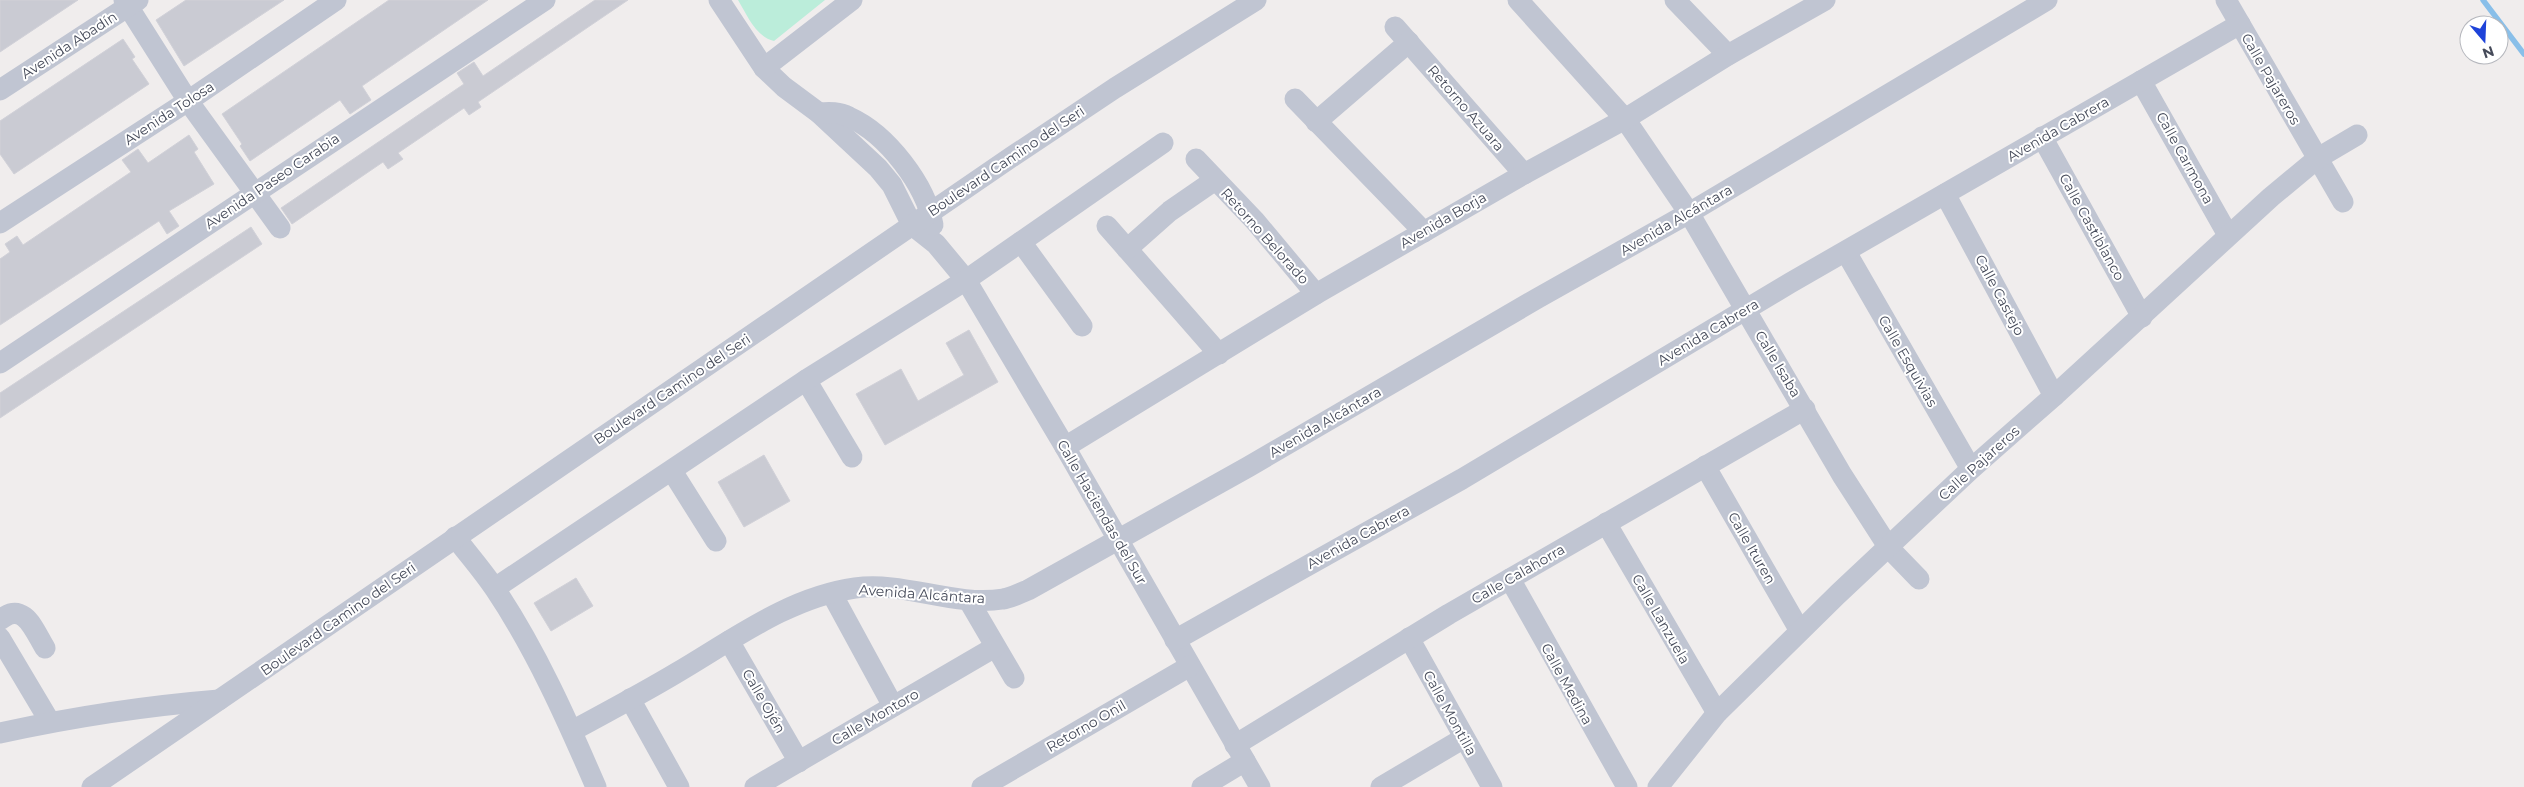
<svg xmlns="http://www.w3.org/2000/svg" width="2524" height="787" font-family="Montserrat,sans-serif">
<style>
.green{fill:#bbedda}
.lines{fill:none;stroke-linecap:round;stroke-linejoin:round}
.stream{stroke:#89bfe9;stroke-width:5.5}
.building{fill:#cacbd3;stroke:#d1d1d8}
.minor{stroke:#c0c5d2;stroke-width:21}
.labels{text-anchor:middle;stroke-width:4;stroke-linejoin:round;paint-order:stroke}
.street-label{font-size:14px;fill:#464b5a;stroke:#fff}
</style>
<rect width="100%" height="100%" fill="#f0eded"/>
<path class="green" d="M738,0H825L774,41C756,37 747,15 738,0Z"/>
<g class="lines">
<polyline class="stream" points="2483,0 2524,54"/>
</g>
<g class="building">
<polygon points="0,0 78,0 0,52"/>
<polygon points="186,0 284,0 184,66 156,20"/>
<polygon points="389,0 488,0 362,86 371,100 350,114 340,100 250,161 240,146 242,144 222,114"/>
<polygon points="595,0 628,0 478,102 481,107 469,115 464,108 398,153 403,159 388,169 383,162 292,224 281,208 464,84 457,73 474,62 483,76"/>
<polygon points="123,39 135,57 132,59 149,84 14,174 0,154 0,121"/>
<polygon points="189,135 198,149 194,152 214,184 169,211 179,226 167,234 159,221 0,325 0,259 10,252 5,244 17,236 23,245 131,172 122,160 138,149 148,163"/>
<polygon points="251,227 262,244 0,418 0,393"/>
<polygon points="969,330 998,382 885,445 856,394 901,369 918,401 964,375 946,343"/>
<polygon points="764,455 790,501 744,527 718,482"/>
<polygon points="576,578 593,606 551,631 534,603"/>
</g>
<g class="lines">
<g class="minor">
<polyline points="124,0 188,101 280,228"/>
<polyline points="719,0 764,68 784,87 819,113 878,168 892,185 912,225 936,244 966,280 1065,447 1260,787"/>
<polyline points="1518,0 1625,119 1689,213 1842,475 1889,548 1919,579"/>
<polyline points="1675,0 1728,55"/>
<polyline points="2226,0 2343,202"/>
<polyline points="1395,27 1524,174"/>
<polyline points="764,68 852,0"/>
<polyline points="2141,81 2228,235"/>
<polyline points="0,90 138,0"/>
<polyline points="1295,99 1424,232"/>
<path d="M819,113C830,112 839,112 849,117C887,134 926,185 933,225"/>
<polyline points="1316,122 1409,42"/>
<polyline points="2042,137 2142,317"/>
<polyline points="1196,159 1255,221 1316,294"/>
<polyline points="1945,194 2054,396"/>
<polyline points="0,223 188,101 336,0"/>
<polyline points="1107,226 1219,354"/>
<polyline points="1021,242 1082,326"/>
<polyline points="1127,249 1170,211 1215,180"/>
<polyline points="1846,252 1971,469"/>
<polyline points="0,363 545,0"/>
<polyline points="806,380 852,457"/>
<polyline points="1065,447 1316,294 1524,174 1625,119 1728,55 1825,0"/>
<polyline points="1705,466 1800,631"/>
<polyline points="672,471 716,541"/>
<polyline points="1606,523 1717,713"/>
<path d="M455,537C468,554 483,571 495,589C536,650 567,720 596,787"/>
<polyline points="1510,579 1627,787"/>
<polyline points="495,588 806,380 966,280 1163,143"/>
<polyline points="832,594 893,706"/>
<polyline points="969,601 1014,678"/>
<path d="M0,620C24,600 34,630 45,648"/>
<polyline points="0,638 50,722"/>
<polyline points="1409,638 1492,787"/>
<polyline points="1175,640 1462,479 1790,283 2240,24"/>
<polyline points="729,641 799,762"/>
<polyline points="630,699 679,787"/>
<path d="M572,731C607,712 643,693 678,672C734,639 790,597 855,588C904,581 954,607 1003,599C1011,598 1020,593 1028,590L1248,467L1538,298L1689,213L2047,0"/>
<path d="M0,733C73,717 145,706 219,700"/>
<polyline points="1235,745 1449,614 1805,409"/>
<polyline points="92,787 1013,156 1115,88 1256,0"/>
<polyline points="755,787 995,647"/>
<polyline points="982,787 1190,666"/>
<polyline points="1202,787 1245,761"/>
<polyline points="1381,787 1464,738"/>
<polyline points="1658,787 1717,713 1838,594 1971,469 2054,396 2271,197 2318,158 2357,135"/>
</g>
</g>
<g class="labels">
<g class="street-label">
<text transform="translate(69 45) rotate(-33)" y="5">Avenida Abadín</text>
<text transform="translate(2271 79) rotate(60)" y="5">Calle Pajareros</text>
<text transform="translate(1466 108) rotate(49)" y="5">Retorno Azuara</text>
<text transform="translate(169 113) rotate(-33)" y="5">Avenida Tolosa</text>
<text transform="translate(2058 129) rotate(-30)" y="5">Avenida Cabrera</text>
<text transform="translate(2185 158) rotate(61)" y="5">Calle Carmona</text>
<text transform="translate(1006 161) rotate(-34)" y="5">Boulevard Camino del Seri</text>
<text transform="translate(272 181) rotate(-34)" y="5">Avenida Paseo Carabia</text>
<text transform="translate(1443 220) rotate(-30)" y="5">Avenida Borja</text>
<text transform="translate(1676 220) rotate(-30)" y="5">Avenida Alcántara</text>
<text transform="translate(2092 227) rotate(61)" y="5">Calle Castiblanco</text>
<text transform="translate(1265 236) rotate(48)" y="5">Retorno Belorado</text>
<text transform="translate(2000 295) rotate(62)" y="5">Calle Castejo</text>
<text transform="translate(1708 332) rotate(-31)" y="5">Avenida Cabrera</text>
<text transform="translate(1908 361) rotate(60)" y="5">Calle Esquivias</text>
<text transform="translate(1778 364) rotate(59)" y="5">Calle Isaba</text>
<text transform="translate(672 389) rotate(-34)" y="5">Boulevard Camino del Seri</text>
<text transform="translate(1325 422) rotate(-30)" y="5">Avenida Alcántara</text>
<text transform="translate(1979 463) rotate(-42)" y="5">Calle Pajareros</text>
<text transform="translate(1102 512) rotate(60)" y="5">Calle Haciendas del Sur</text>
<text transform="translate(1358 537) rotate(-29)" y="5">Avenida Cabrera</text>
<text transform="translate(1752 548) rotate(60)" y="5">Calle Ituren</text>
<text transform="translate(1518 574) rotate(-30)" y="5">Calle Calahorra</text>
<text transform="translate(922 594) rotate(4)" y="5">Avenida Alcántara</text>
<text transform="translate(338 619) rotate(-35)" y="5">Boulevard Camino del Seri</text>
<text transform="translate(1661 619) rotate(60)" y="5">Calle Lanzuela</text>
<text transform="translate(1567 684) rotate(61)" y="5">Calle Medina</text>
<text transform="translate(764 701) rotate(60)" y="5">Calle Ojén</text>
<text transform="translate(1450 713) rotate(61)" y="5">Calle Montilla</text>
<text transform="translate(875 717) rotate(-30)" y="5">Calle Montoro</text>
<text transform="translate(1086 726) rotate(-30)" y="5">Retorno Onil</text>
</g>
</g>
<g transform="translate(2484 40) rotate(161)"><circle r="24" fill="#ffffff" stroke="#b5b7bd"/>
<path d="M0-4L9 19L0 12L-9 19Z" fill="#1e43d9"/>
<text y="-8" font-size="14" font-weight="bold" text-anchor="middle" fill="#464b5a">N</text>
</g>
</svg>
